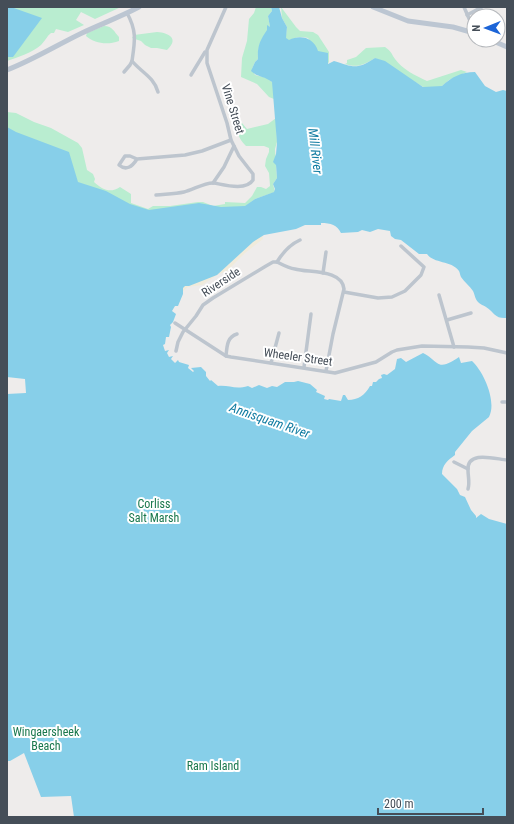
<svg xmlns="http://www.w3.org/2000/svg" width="514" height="824" font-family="'Roboto Condensed',sans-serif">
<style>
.green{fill:#b9edd0}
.sand{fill:#f0ebdb}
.water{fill:#87cfe9}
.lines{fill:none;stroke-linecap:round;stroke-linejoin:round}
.street{stroke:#bdc5ce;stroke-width:3.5}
.secondary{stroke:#bcc6d2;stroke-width:5}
.labels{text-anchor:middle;stroke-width:4;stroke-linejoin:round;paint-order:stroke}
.street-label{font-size:12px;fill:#454e58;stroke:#fff}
.park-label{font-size:12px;fill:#18774c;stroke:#fff}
.water-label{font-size:13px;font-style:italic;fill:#0f7ba1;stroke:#fff}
</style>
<rect width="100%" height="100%" fill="#eeeceb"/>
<g class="green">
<path d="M7,7H121L95,19L81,12L76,20L84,25L68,32L56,29L54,33H51C47,36 45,41 41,45C32,53 18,57 7,61Z"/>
<path d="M256,7H271L272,11L268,16L270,27C262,38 257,46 258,59L255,62L252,69L255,75L267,78L273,83L274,99L269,97L257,84L241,77L242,58L247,41L249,19L254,13Z"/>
<path d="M281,7L296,27L300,31L313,32L318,35L329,52V62L326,66L308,38C296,35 295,39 285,43L287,27L282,18Z"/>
<path d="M104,26C113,26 114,32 119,37V41C108,45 95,44 86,36L87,33Z"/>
<path d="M157,32C170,33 179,39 167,50L157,48H151L145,45L141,41L132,38L134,35Z"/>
<path d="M385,47C391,51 391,53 395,59C402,69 416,76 427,81L461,70L467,72L449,80L441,87L430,91L375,58C364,65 357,68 345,64L347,63V60L356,57L366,48Z"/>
<path d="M7,112L16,113L34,122L51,128L78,143L82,148L87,170L93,174L95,179L94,182C102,189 110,194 120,187L131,194V203L148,209L153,206H170L198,202H203L213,206L225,204V202L245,203L252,196L257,187H261L266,189L270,186L269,173L265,166L266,159L269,152V148L264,146H246C239,139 234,130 242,123L247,129L268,124L276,118L277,142L275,149L276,165L277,178L273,184L275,192L255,199L242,209L7,281Z"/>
</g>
<polygon class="sand" points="262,233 263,239 245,253 227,271 217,275 202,285 188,287 182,292 181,281 246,245"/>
<g class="water">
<polygon points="7,7 11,7 42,18 13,57 7,57"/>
<path d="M271,7H279L282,18L287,27L286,38L289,40C301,34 314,38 318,51L328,53V64L334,61C353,67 357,70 375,58L385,61L423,87L442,86C452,77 461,72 475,72L485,86L496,92L503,90L507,91V318C495,319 495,313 486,307C483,305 481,305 478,302C475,299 475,295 473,291C470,286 464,282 461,277C460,275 460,273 459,271C451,260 434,264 427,254H419L401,240L395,239L391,236L390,231L378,229L370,232L362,230L358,232L341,233C337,225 331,223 321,223V225H305L296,229L264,235L253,242L217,275L189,286H185L183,288V294L178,306H175L172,311L176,314L173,322L170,325L171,327L169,337H166L165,344L163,345L165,351L169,350L167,353L169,357L173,356L171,359L175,363L178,360L179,362L189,365L188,368L193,372L194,371L191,368L201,367L206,372V376L210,381L211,380L218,386C230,385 235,390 248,386L252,388L259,385L267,388L272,386L277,387L285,382H294L298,381L310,384L317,390L316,392L325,396L324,399L328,400L329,399L341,401L343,395H345L348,400C358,400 365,395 370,386H372L373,382H376L379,379L382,378L381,375L384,374L387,375L395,369L397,359L401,358L406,362L423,353C430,356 432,360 437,363C443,368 453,361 459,357L461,363L472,361C484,372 497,402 489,417L472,431L455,452V455C448,460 442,465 442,474L457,489L460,495L465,497L471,510L476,516V518L481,514L489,519L507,524V817H74L71,796L41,797L24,753L10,761H7V394L26,393L25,379L7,377V127L16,132L69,152L78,182L106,191L130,204L149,210L199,203L221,207L245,206L255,199L274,192L275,189L273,184L277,178L276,165L273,162L276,154L277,143L272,82C265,76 257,77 251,71L255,62L258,59C257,47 260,40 267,30V25L270,27L268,16L272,11Z"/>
</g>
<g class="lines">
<g class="street">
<polyline points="464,7 474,30"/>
<path d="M127,13C137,31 135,41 132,61C141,72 154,77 158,92"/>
<polyline points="467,15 482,7"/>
<polyline points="124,72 130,65 132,61"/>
<polyline points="191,75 205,52"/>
<path d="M137,159C132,167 126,171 119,165L125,156H130L137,159L185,155L202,151L231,140"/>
<polyline points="213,183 224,167 234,146"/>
<path d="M156,195C165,194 175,194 184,192C193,190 205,182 214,183C225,185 246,191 253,180V174L239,156L231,140L227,123L207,63V50L226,7"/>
<path d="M277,262C283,252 289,245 300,240"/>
<polyline points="323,273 326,252"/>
<polyline points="344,292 378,298 392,297 405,291 421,275 424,267 401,246"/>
<polyline points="439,295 454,347"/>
<polyline points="447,320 471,313"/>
<polyline points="175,323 226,356 231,357 335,373 376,362 392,352 397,350 422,346 468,347 484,348 507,353"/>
<path d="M176,351L178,342L183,332L196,316L203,305L213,298L266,266L273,262H277C283,265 288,268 295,269C309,273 342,269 344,289L333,334L326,371"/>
<path d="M226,356C227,346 227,337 237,334"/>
<polyline points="271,363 279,333"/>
<polyline points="304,367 311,314"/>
<polyline points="502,402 507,402"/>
<polyline points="454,462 468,469"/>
<path d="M468,489C470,482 468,477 468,470C467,450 495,459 507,460"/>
</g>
<g class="secondary">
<polyline points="373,7 408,21 453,27 474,33"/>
<polyline points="491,40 507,47"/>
<path d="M7,70C33,60 57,45 82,33C101,24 120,17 139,7"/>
</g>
</g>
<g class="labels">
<g class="street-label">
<text transform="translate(233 109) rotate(73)" y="4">Vine Street</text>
<text transform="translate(221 282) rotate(-33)" y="4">Riverside</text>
<text transform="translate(298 357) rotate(8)" y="4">Wheeler Street</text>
</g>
<g class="park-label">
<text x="154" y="508">Corliss<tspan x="154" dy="14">Salt Marsh</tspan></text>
<text x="46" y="736">Wingaersheek<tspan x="46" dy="14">Beach</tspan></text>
<text x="213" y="770">Ram Island</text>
</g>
<g class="water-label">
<text transform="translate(316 151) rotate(83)" y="5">Mill River</text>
<text transform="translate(270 420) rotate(19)" y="5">Annisquam River</text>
</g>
</g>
<rect width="514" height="824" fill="none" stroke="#454e58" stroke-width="16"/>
<g transform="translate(486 28) rotate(269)"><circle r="19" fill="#ffffff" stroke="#b5b8bc"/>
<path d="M0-3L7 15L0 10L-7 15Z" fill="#1c64d7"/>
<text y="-6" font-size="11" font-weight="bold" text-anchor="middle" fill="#454e58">N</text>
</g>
<path d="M378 808v6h105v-6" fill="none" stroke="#454e58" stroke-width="2"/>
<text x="384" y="808" font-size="12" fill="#454e58" stroke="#ffffff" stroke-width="3" paint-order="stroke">200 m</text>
</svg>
